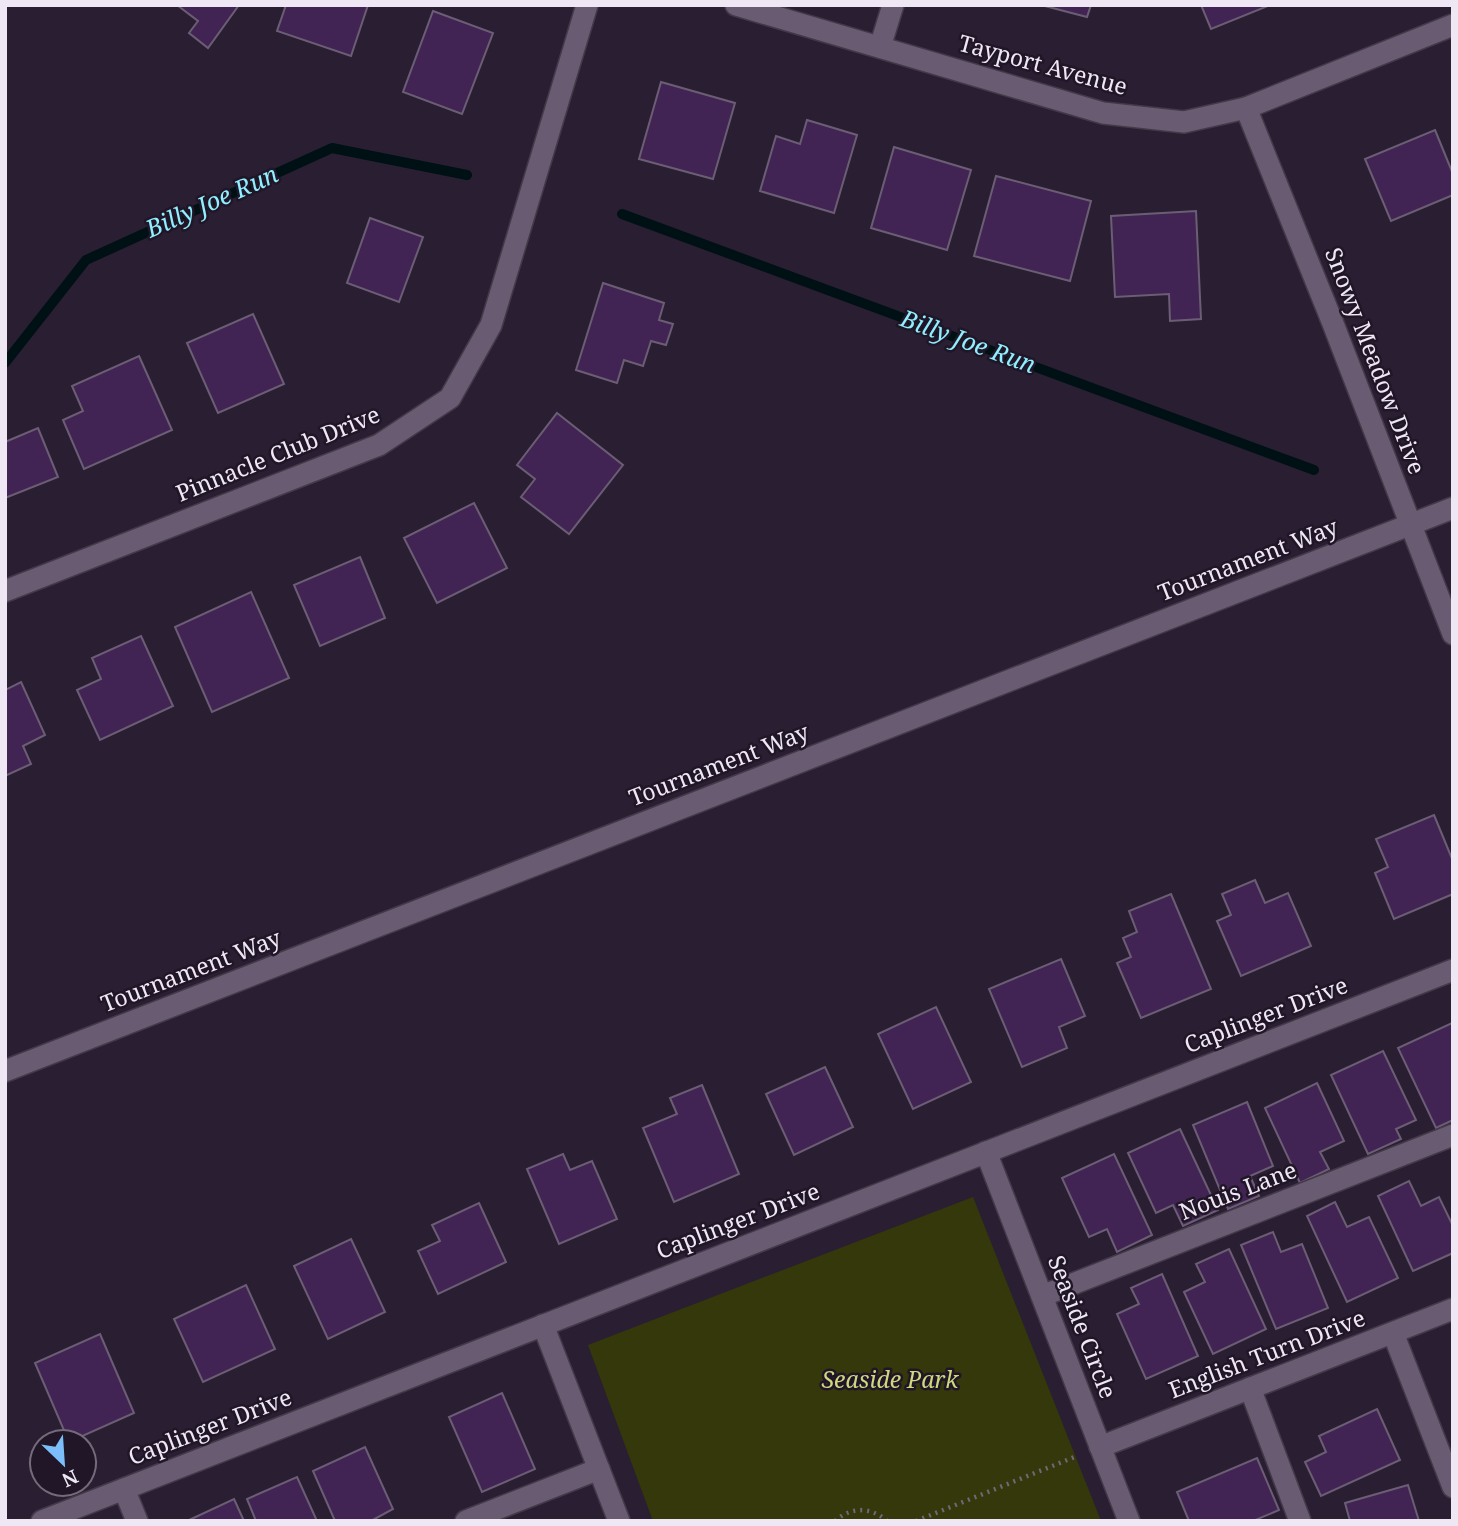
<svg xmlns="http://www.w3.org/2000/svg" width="1458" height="1526" font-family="'Noto Serif',serif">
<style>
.green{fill:#35380a}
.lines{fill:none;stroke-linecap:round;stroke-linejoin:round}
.stream{stroke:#001115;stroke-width:10}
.building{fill:#412453;stroke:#6b5e74;stroke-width:2}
.minor-casing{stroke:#433949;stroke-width:24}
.path{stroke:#706777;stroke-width:4.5;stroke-dasharray:2 5;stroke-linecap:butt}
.minor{stroke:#695c72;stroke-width:21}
.labels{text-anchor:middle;stroke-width:5;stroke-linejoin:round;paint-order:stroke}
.street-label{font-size:23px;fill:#efe8f4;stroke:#201628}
.park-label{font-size:23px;font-style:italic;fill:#cfd87d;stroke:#201628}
.water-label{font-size:24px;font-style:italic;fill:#8feffe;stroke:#201628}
</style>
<rect width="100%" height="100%" fill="#2a1f32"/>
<polygon class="green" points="973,1197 1101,1521 653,1521 588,1345"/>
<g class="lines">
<g class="stream">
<polyline points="622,214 1314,470"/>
<polyline points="5,363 86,260 332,148 467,175"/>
</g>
</g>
<g class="building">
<polygon points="177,5 239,5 208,48 189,33 198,21"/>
<polygon points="286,5 368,5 351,56 277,31"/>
<polygon points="1041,5 1091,5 1087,17"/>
<polygon points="1201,5 1267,5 1268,6 1211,29"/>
<polygon points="433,11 493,33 462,114 403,92"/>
<polygon points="661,82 735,103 713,179 639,159"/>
<polygon points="807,120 857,135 834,213 760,191 776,136 800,144"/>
<polygon points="1435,130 1453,174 1453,195 1391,221 1365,159"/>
<polygon points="894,147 971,170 947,250 871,228"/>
<polygon points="996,176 1091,201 1070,281 974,256"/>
<polygon points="1196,211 1201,319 1170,321 1169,294 1115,297 1111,216"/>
<polygon points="370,218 423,237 399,302 347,283"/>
<polygon points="603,283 664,303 659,320 673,324 666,345 651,341 643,366 624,360 617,383 576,370"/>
<polygon points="253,314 284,384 218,413 187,343"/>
<polygon points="139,356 172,430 84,469 63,420 83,411 72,386"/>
<polygon points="557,413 623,465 569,534 521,497 535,479 517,465"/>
<polygon points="38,428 58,477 5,498 5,442"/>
<polygon points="474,503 507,568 437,603 404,538"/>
<polygon points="360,557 385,618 320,646 294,585"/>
<polygon points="251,592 289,678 212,712 175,627"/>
<polygon points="141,636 173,706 100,740 77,690 101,679 92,658"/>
<polygon points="21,682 45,735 23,746 31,764 5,776 5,690"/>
<polygon points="1434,815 1453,861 1453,894 1394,919 1375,873 1388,867 1376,839"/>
<polygon points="1255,880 1265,903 1288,893 1311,946 1241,976 1217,921 1231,915 1222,894"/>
<polygon points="1171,894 1211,989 1141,1018 1117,963 1131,957 1123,938 1137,932 1129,911"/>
<polygon points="1061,959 1085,1016 1059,1027 1067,1048 1022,1067 989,989"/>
<polygon points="936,1007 971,1082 913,1109 878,1034"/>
<polygon points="1452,1023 1453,1120 1436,1128 1398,1048"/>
<polygon points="1383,1051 1416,1120 1396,1129 1401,1139 1368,1154 1331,1075"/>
<polygon points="825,1067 853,1127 794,1155 766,1094"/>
<polygon points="1317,1083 1344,1141 1320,1152 1329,1169 1300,1183 1265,1108"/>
<polygon points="702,1085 739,1174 674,1202 643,1128 677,1114 670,1098"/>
<polygon points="1247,1102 1273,1166 1250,1176 1259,1196 1228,1209 1193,1125"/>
<polygon points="1180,1129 1218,1210 1183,1226 1173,1205 1156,1213 1128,1153"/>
<polygon points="563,1154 570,1170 592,1161 617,1219 559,1244 527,1169"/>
<polygon points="1114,1154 1152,1235 1117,1252 1107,1229 1089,1237 1062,1178"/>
<polygon points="1409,1181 1421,1206 1439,1197 1453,1226 1453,1253 1413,1271 1378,1196"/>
<polygon points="1335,1202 1347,1227 1369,1217 1398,1278 1347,1302 1307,1216"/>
<polygon points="479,1203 506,1262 438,1294 418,1251 440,1241 432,1225"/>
<polygon points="1273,1232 1281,1252 1302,1244 1328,1308 1276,1329 1241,1245"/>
<polygon points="351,1239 385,1312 328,1339 294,1266"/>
<polygon points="1229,1249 1266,1329 1213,1354 1184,1292 1205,1282 1196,1264"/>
<polygon points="1162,1274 1198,1356 1146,1379 1117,1314 1139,1304 1131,1288"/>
<polygon points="246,1285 275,1349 203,1382 174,1319"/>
<polygon points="100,1334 134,1413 69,1442 35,1363"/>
<polygon points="502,1393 535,1469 482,1492 449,1417"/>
<polygon points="1377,1409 1400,1460 1321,1496 1305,1462 1326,1452 1319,1436"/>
<polygon points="365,1447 393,1509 371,1521 335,1521 313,1471"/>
<polygon points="1257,1458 1279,1510 1253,1521 1189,1521 1177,1492"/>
<polygon points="297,1477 317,1521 256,1521 247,1499"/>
<polygon points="1408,1485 1419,1521 1350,1521 1345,1503"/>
<polygon points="234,1499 244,1521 187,1521"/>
</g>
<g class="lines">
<g class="minor-casing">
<g id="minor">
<polyline points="736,5 1103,113 1184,122 1246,108 1453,25"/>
<polyline points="880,47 893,5"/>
<polyline points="1246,108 1332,321 1453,634"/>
<polyline points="5,591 379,445 450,398 491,325 587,5"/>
<polyline points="5,1071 1453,508"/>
<polyline points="986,1152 1129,1521"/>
<polyline points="1042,1296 1453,1135"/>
<polyline points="543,1325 619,1521"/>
<polyline points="1393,1333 1453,1487"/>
<polyline points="1250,1388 1300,1521"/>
<polyline points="1100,1447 1453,1309"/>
<polyline points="124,1489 137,1521"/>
<polyline points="42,1521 1453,970"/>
<polyline points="466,1521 599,1469"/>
</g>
</g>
<g class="path">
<path d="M835,1521C852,1506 871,1507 887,1521"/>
<polyline points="916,1521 1077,1456"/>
</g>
<use href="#minor" class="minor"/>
</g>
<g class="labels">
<g class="street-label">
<text transform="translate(1043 65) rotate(15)" y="8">Tayport Avenue</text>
<text transform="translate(1375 361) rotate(69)" y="8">Snowy Meadow Drive</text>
<text transform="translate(278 454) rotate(-22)" y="8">Pinnacle Club Drive</text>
<text transform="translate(1248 560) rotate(-21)" y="8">Tournament Way</text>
<text transform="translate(719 765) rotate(-21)" y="8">Tournament Way</text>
<text transform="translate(191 971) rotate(-21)" y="8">Tournament Way</text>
<text transform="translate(1266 1015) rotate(-21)" y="8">Caplinger Drive</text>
<text transform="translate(1238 1191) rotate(-21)" y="8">Nouis Lane</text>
<text transform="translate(738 1221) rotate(-21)" y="8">Caplinger Drive</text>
<text transform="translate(1082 1327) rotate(69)" y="8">Seaside Circle</text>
<text transform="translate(1267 1354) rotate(-21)" y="8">English Turn Drive</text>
<text transform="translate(210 1427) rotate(-21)" y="8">Caplinger Drive</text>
</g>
<g class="park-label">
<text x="890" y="1388">Seaside Park</text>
</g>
<g class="water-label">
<text transform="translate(212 202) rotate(-24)" y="8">Billy Joe Run</text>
<text transform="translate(968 342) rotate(20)" y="8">Billy Joe Run</text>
</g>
</g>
<rect width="1458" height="1526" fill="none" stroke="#efe8f4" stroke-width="14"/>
<g transform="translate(63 1463) rotate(155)"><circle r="33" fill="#201628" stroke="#736a7a" stroke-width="2"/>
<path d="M0-5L12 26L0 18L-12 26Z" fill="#7cbef9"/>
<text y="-10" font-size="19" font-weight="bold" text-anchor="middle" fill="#efe8f4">N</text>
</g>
</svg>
